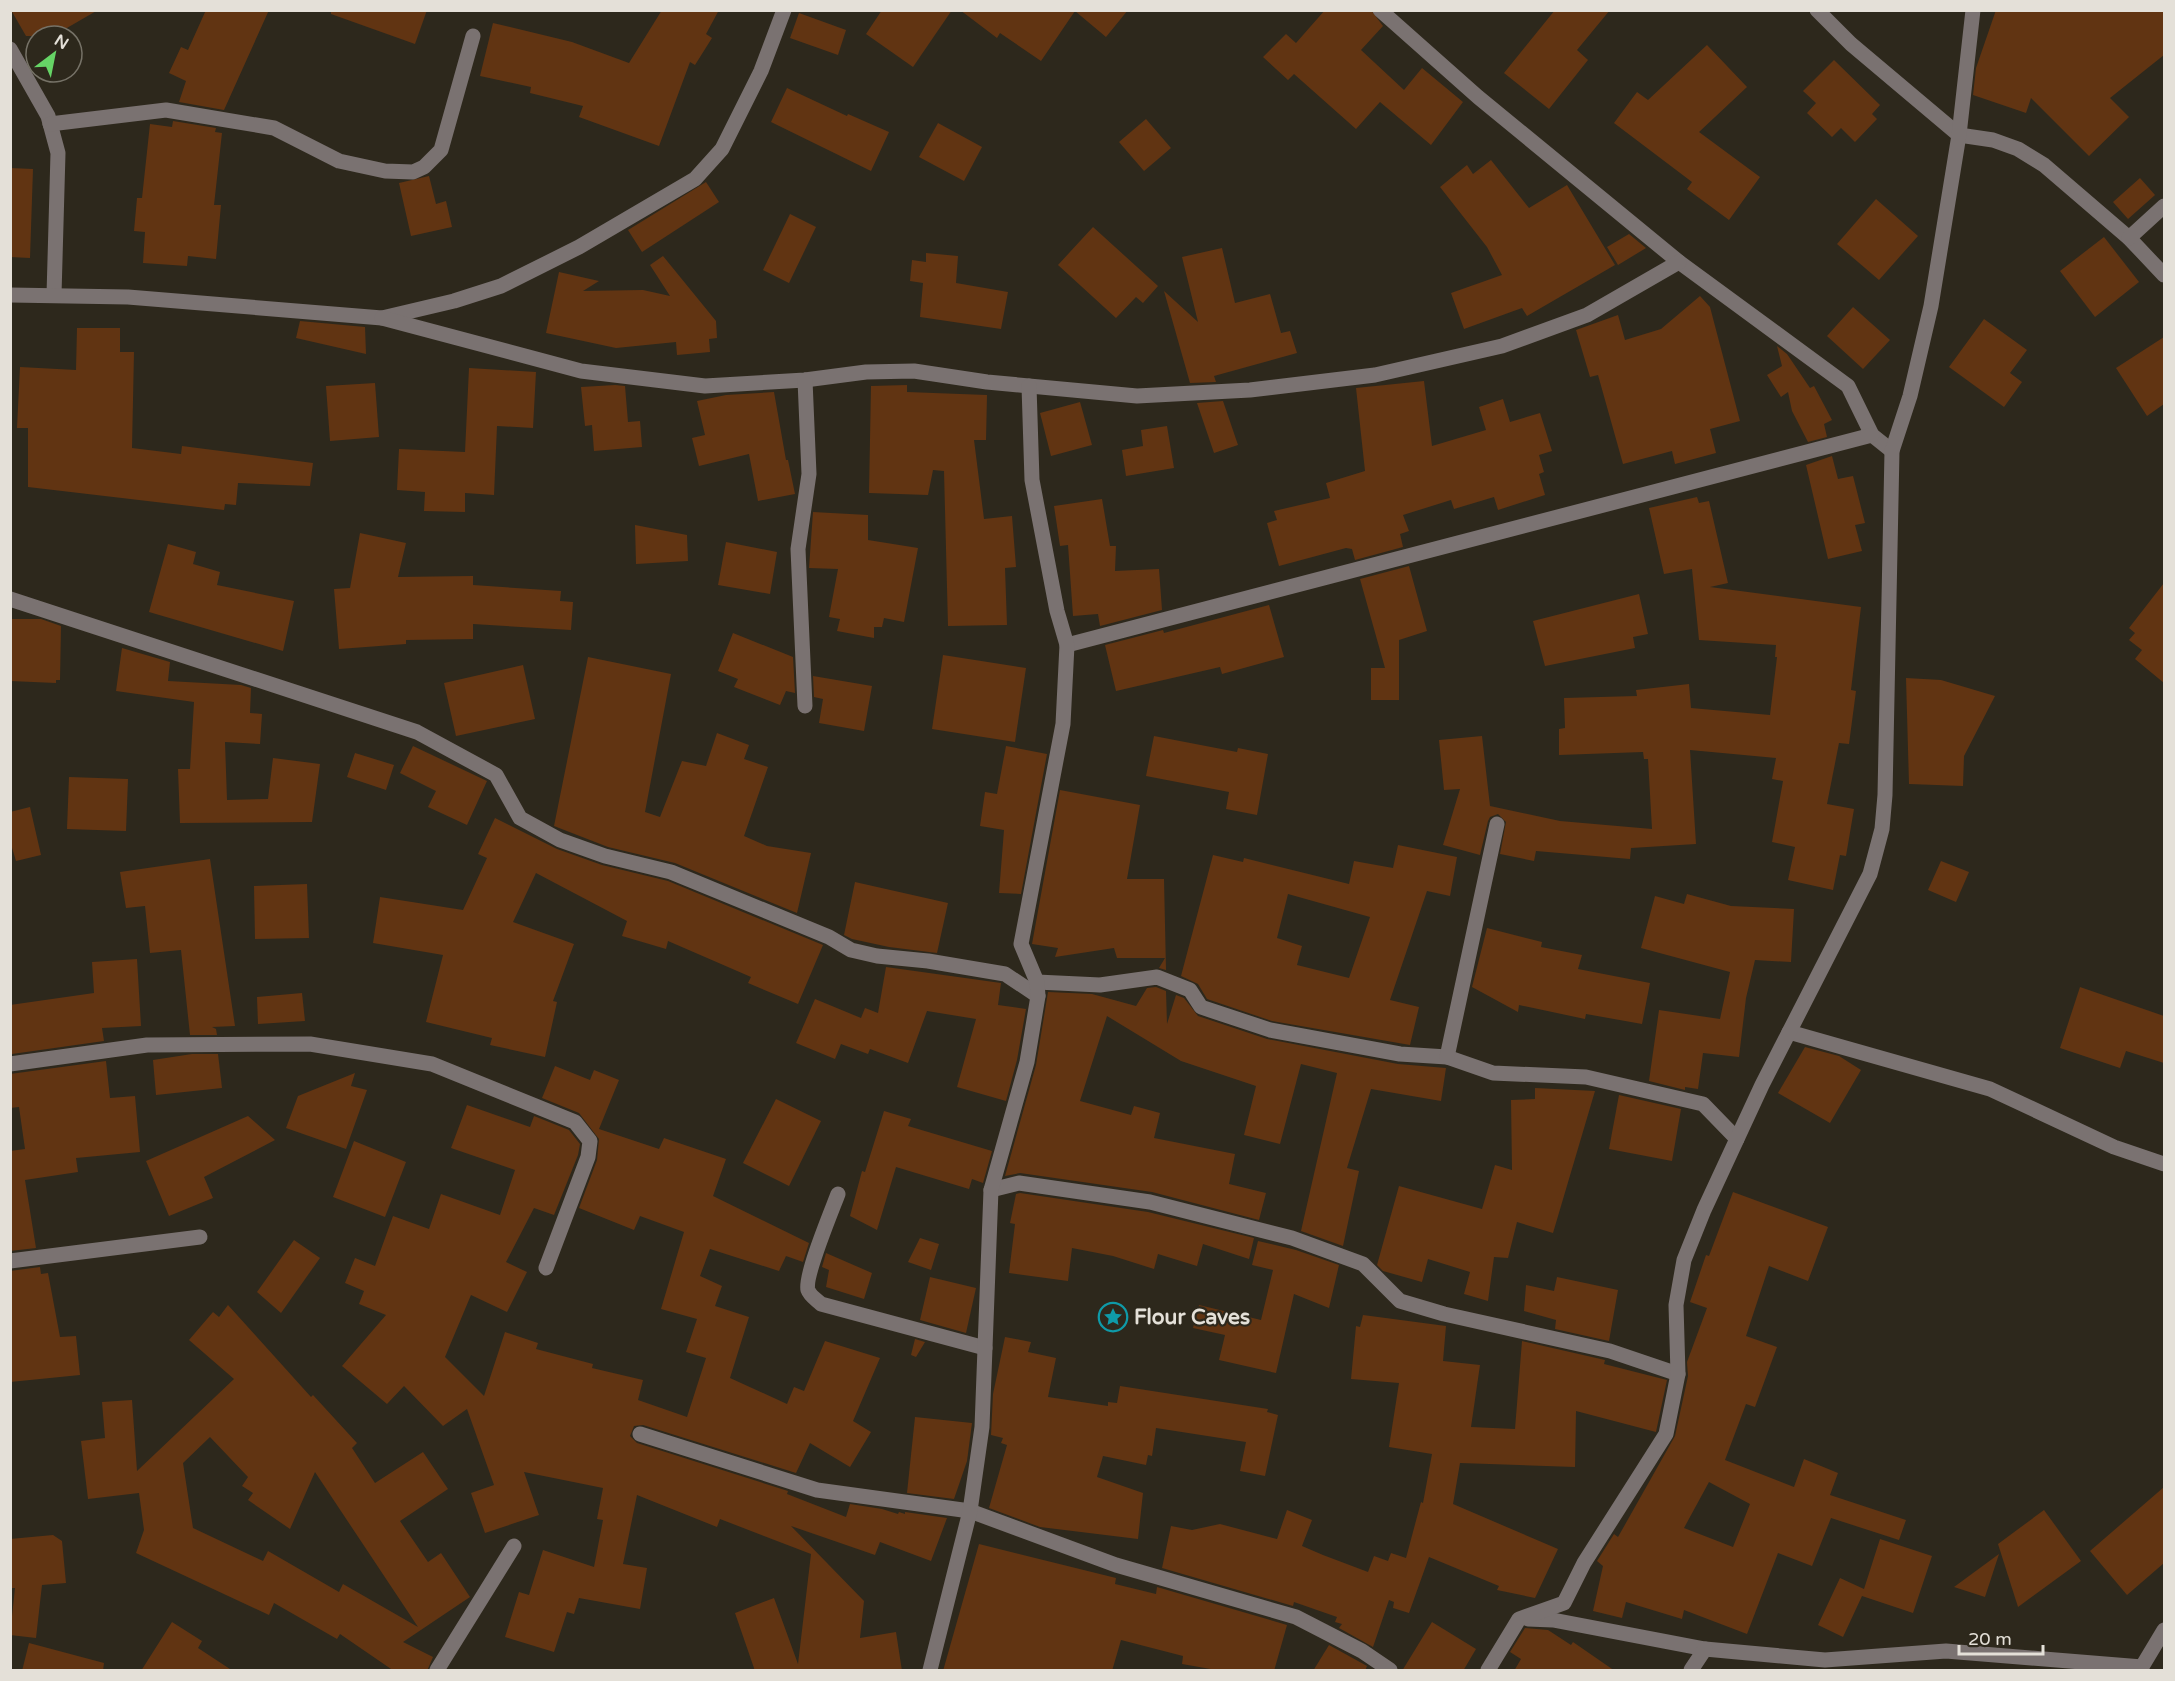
<svg xmlns="http://www.w3.org/2000/svg" width="2175" height="1681" font-family="'Varela Round',sans-serif">
<style>
.building{fill:#613412;fill-rule:evenodd}
.lines{fill:none;stroke-linecap:round;stroke-linejoin:round}
.minor{stroke:#7a7271;stroke-width:15}
.labels{text-anchor:middle;stroke-width:4.5;stroke-linejoin:round;paint-order:stroke}
.poi-label{font-size:21px;font-weight:bold;fill:#e4e0d8;stroke:#2d281c;text-anchor:start}
</style>
<rect width="100%" height="100%" fill="#2d281c"/>
<g class="building">
<polygon points="11,10 98,10 53,36 26,36"/>
<polygon points="206,10 269,10 224,110 179,102 186,81 169,73 181,47 188,50"/>
<polygon points="331,10 427,10 415,44 331,14"/>
<polygon points="662,10 719,10 706,34 712,38 695,65 690,62 659,146 579,117 583,106 530,93 531,87 480,76 493,23 572,42 629,63"/>
<polygon points="882,10 952,10 913,67 866,34"/>
<polygon points="960,10 1128,10 1106,37 1075,11 1041,61 1000,33 997,38"/>
<polygon points="1325,10 1371,10 1383,26 1361,50 1404,90 1422,68 1463,102 1431,145 1380,102 1356,129 1294,74 1288,80 1263,57 1286,34 1296,43"/>
<polygon points="1555,10 1610,10 1577,50 1588,60 1549,109 1504,73"/>
<polygon points="1996,10 2164,10 2164,55 2110,98 2129,117 2089,156 2031,98 2026,113 1973,95 1976,68"/>
<polygon points="799,13 846,30 838,55 790,38"/>
<polygon points="1707,45 1747,87 1699,132 1760,177 1729,220 1687,189 1692,182 1614,123 1637,92 1648,100"/>
<polygon points="1834,60 1880,105 1872,114 1877,119 1855,142 1841,128 1832,137 1807,113 1816,103 1803,91"/>
<polygon points="787,88 847,116 848,114 889,132 871,171 771,122"/>
<polygon points="1146,119 1171,148 1144,171 1119,142"/>
<polygon points="173,121 216,128 215,132 222,133 214,205 221,205 216,259 188,256 187,266 143,263 145,232 134,231 137,198 142,198 150,124 172,127"/>
<polygon points="938,123 982,147 964,181 919,157"/>
<polygon points="1491,160 1529,208 1567,185 1615,265 1527,316 1522,308 1464,329 1451,293 1502,275 1487,247 1440,187 1467,165 1473,174"/>
<polygon points="10,168 33,169 30,258 10,257"/>
<polygon points="429,176 436,204 446,201 452,227 411,236 399,183"/>
<polygon points="2140,178 2155,195 2128,219 2113,202"/>
<polygon points="706,182 719,202 642,252 628,230"/>
<polygon points="1876,199 1918,236 1879,280 1837,244"/>
<polygon points="790,214 816,227 789,283 763,270"/>
<polygon points="1093,227 1158,286 1143,303 1136,297 1116,318 1058,265"/>
<polygon points="1629,234 1646,248 1618,265 1607,247"/>
<polygon points="2104,237 2139,282 2095,317 2060,271"/>
<polygon points="1222,248 1235,303 1270,294 1281,333 1290,331 1297,353 1214,376 1216,382 1190,383 1164,291 1198,322 1182,257"/>
<polygon points="926,253 958,256 956,283 1008,292 1001,329 920,317 923,283 910,281 912,260 926,262"/>
<polygon points="663,256 716,321 717,338 709,339 710,352 677,355 676,342 616,348 546,333 559,272 599,281 583,291 643,290 670,296 650,265"/>
<polygon points="1700,296 1710,307 1740,421 1710,429 1716,453 1675,464 1672,451 1623,464 1598,375 1590,377 1576,330 1618,315 1625,340 1661,329"/>
<polygon points="1853,307 1890,340 1863,369 1827,336"/>
<polygon points="1984,319 2027,350 2010,373 2022,382 2004,407 1949,367"/>
<polygon points="300,321 365,327 366,354 296,338"/>
<polygon points="77,328 120,328 120,352 134,352 132,448 181,454 182,446 313,463 310,486 238,483 236,505 225,504 224,510 28,487 28,428 17,428 20,367 76,370"/>
<polygon points="2164,337 2164,404 2147,416 2116,368"/>
<polygon points="1777,346 1787,354 1810,388 1814,386 1832,420 1824,424 1827,437 1808,442 1792,411 1788,392 1781,397 1767,375 1782,366"/>
<polygon points="469,368 536,372 533,428 497,426 494,495 465,493 465,512 424,511 425,492 397,490 399,449 465,452"/>
<polygon points="1424,381 1432,446 1486,430 1479,407 1503,399 1510,422 1540,413 1552,451 1539,455 1544,472 1539,474 1545,495 1498,510 1494,497 1454,509 1451,500 1403,515 1409,531 1400,534 1403,547 1355,560 1352,549 1346,548 1279,566 1267,523 1277,520 1274,511 1330,498 1326,483 1365,471 1356,388"/>
<polygon points="375,383 379,437 330,441 326,386"/>
<polygon points="615,385 625,386 628,422 640,421 642,447 594,451 592,425 585,426 581,387"/>
<polygon points="907,385 907,392 987,395 986,440 974,440 984,519 1012,516 1016,567 1005,568 1007,625 948,626 944,471 933,470 928,495 869,493 871,386"/>
<polygon points="774,392 786,460 788,460 795,494 758,501 749,454 699,466 692,438 705,435 697,401 726,395"/>
<polygon points="1223,401 1238,445 1214,453 1197,403"/>
<polygon points="1080,402 1092,445 1051,456 1040,413"/>
<polygon points="1167,426 1174,468 1126,476 1122,450 1143,446 1141,430"/>
<polygon points="1832,456 1838,479 1853,476 1865,523 1855,525 1862,551 1828,559 1806,465"/>
<polygon points="1697,497 1699,503 1709,501 1728,583 1710,587 1861,607 1851,690 1856,691 1849,744 1839,743 1827,804 1854,809 1846,856 1840,855 1833,890 1788,880 1795,847 1772,842 1783,781 1772,779 1776,758 1690,750 1696,844 1631,848 1630,859 1536,851 1534,861 1500,854 1506,822 1498,814 1490,817 1488,821 1480,855 1443,845 1460,789 1444,790 1439,740 1482,736 1490,806 1560,821 1652,829 1648,759 1644,759 1643,752 1559,755 1559,729 1565,728 1564,698 1637,696 1636,690 1689,684 1691,708 1770,715 1777,657 1775,657 1776,645 1699,640 1692,569 1664,574 1649,508"/>
<polygon points="1102,499 1110,546 1116,546 1115,571 1159,569 1162,610 1100,626 1098,614 1073,616 1068,545 1060,546 1054,506"/>
<polygon points="813,512 868,515 868,540 918,548 904,622 884,618 882,627 874,627 874,638 837,631 840,619 829,617 838,569 809,568"/>
<polygon points="635,525 687,535 688,561 636,564"/>
<polygon points="360,533 406,543 398,577 473,576 473,585 561,591 560,601 573,602 571,630 473,624 473,639 406,640 406,644 339,649 334,589 350,588"/>
<polygon points="726,542 777,552 770,594 718,585"/>
<polygon points="168,544 196,552 193,564 220,572 217,585 294,601 283,651 149,612"/>
<polygon points="1409,566 1427,631 1399,640 1399,700 1371,700 1371,668 1385,668 1360,579"/>
<polygon points="2164,583 2164,683 2135,659 2142,650 2129,640 2135,633 2129,628"/>
<polygon points="1639,594 1648,634 1633,637 1635,648 1545,666 1533,621"/>
<polygon points="1269,605 1284,657 1222,674 1220,667 1116,691 1105,645 1163,630 1164,633"/>
<polygon points="10,619 41,619 61,626 60,680 56,680 56,683 10,681"/>
<polygon points="733,633 793,657 795,693 786,691 780,705 734,687 738,679 718,671"/>
<polygon points="122,648 170,662 168,681 241,685 251,688 250,713 262,714 260,744 225,742 227,800 268,799 273,758 320,764 312,822 180,823 178,769 190,769 194,702 116,691"/>
<polygon points="943,655 1026,668 1015,742 932,729"/>
<polygon points="588,657 671,674 645,812 660,817 682,761 706,766 717,733 749,745 744,759 768,767 744,836 767,846 811,853 797,913 675,863 608,847 554,826"/>
<polygon points="523,665 535,719 456,736 444,683"/>
<polygon points="813,676 872,686 864,731 819,723 823,699 814,697"/>
<polygon points="1906,678 1941,680 1995,696 1964,756 1963,786 1909,784"/>
<polygon points="1154,736 1237,752 1238,748 1268,754 1257,815 1226,809 1229,792 1146,776"/>
<polygon points="413,746 487,781 467,825 428,807 436,791 400,773"/>
<polygon points="1006,746 1047,754 1021,894 999,893 1004,830 980,826 985,792 997,794"/>
<polygon points="355,753 394,765 386,790 347,777"/>
<polygon points="69,777 128,779 126,831 67,829"/>
<polygon points="1060,790 1140,805 1127,879 1164,879 1166,970 1159,968 1165,958 1117,958 1114,948 1055,957 1058,948 1032,944"/>
<polygon points="30,807 41,855 16,861 10,841 10,812"/>
<polygon points="495,818 557,849 602,865 668,881 823,945 798,1004 748,983 751,977 668,941 666,949 622,936 627,921 536,873 513,922 574,944 553,1001 557,1002 545,1057 490,1045 492,1038 426,1022 443,955 373,943 380,897 463,910 487,858 478,854"/>
<path d="M1398,845L1457,857L1450,896L1427,891L1390,1000L1419,1007L1410,1045L1272,1021L1207,999L1198,984L1181,976L1213,855L1243,862L1244,858L1349,884L1354,861L1393,868ZM1288,894L1370,917L1349,978L1297,965L1302,946L1277,938Z"/>
<polygon points="210,859 235,1026 212,1027 216,1029 217,1035 190,1035 181,950 150,953 145,906 126,908 120,872"/>
<polygon points="1941,861 1969,872 1956,902 1928,890"/>
<polygon points="855,882 948,903 937,953 889,947 852,939 844,935"/>
<polygon points="307,884 309,938 255,939 254,886"/>
<polygon points="1687,894 1731,906 1794,909 1791,962 1755,960 1746,998 1739,1057 1703,1053 1698,1089 1685,1087 1685,1090 1649,1081 1659,1010 1720,1019 1730,972 1641,948 1655,896 1684,904"/>
<polygon points="1487,928 1542,942 1541,947 1582,955 1578,969 1650,983 1642,1024 1586,1014 1585,1019 1519,1005 1518,1012 1472,987"/>
<polygon points="137,959 141,1026 102,1028 104,1041 12,1054 10,1005 94,993 92,962"/>
<polygon points="886,967 1001,983 998,1005 1026,1009 1017,1060 1006,1101 957,1087 976,1019 927,1011 908,1063 870,1049 868,1054 841,1044 835,1059 796,1043 815,999 861,1018 865,1008 878,1013"/>
<polygon points="1156,987 1166,991 1167,1024 1176,995 1184,998 1198,1016 1267,1039 1398,1064 1446,1068 1441,1101 1371,1089 1347,1168 1359,1171 1343,1246 1301,1231 1337,1073 1301,1064 1280,1144 1244,1135 1256,1086 1181,1061 1107,1016 1080,1101 1131,1115 1134,1106 1160,1113 1154,1138 1235,1154 1229,1184 1266,1193 1259,1220 1152,1192 1020,1173 1005,1176 1036,1065 1048,992 1092,994 1136,1006 1147,988"/>
<polygon points="2080,987 2164,1016 2164,1063 2126,1051 2120,1068 2060,1048"/>
<polygon points="302,993 305,1021 258,1024 257,997"/>
<polygon points="1805,1047 1839,1056 1861,1070 1830,1123 1778,1093"/>
<polygon points="192,1054 218,1054 222,1088 156,1095 153,1060"/>
<polygon points="106,1061 110,1098 135,1096 140,1152 76,1158 78,1172 25,1180 36,1248 10,1251 10,1151 25,1149 19,1107 10,1108 10,1074"/>
<polygon points="555,1066 590,1080 594,1070 619,1080 599,1129 659,1149 664,1138 726,1159 713,1196 809,1243 803,1262 786,1256 779,1271 710,1249 700,1276 722,1286 715,1306 749,1317 730,1378 787,1404 794,1387 804,1391 825,1341 880,1358 853,1421 871,1432 850,1467 810,1443 796,1473 643,1425 634,1426 630,1436 637,1443 788,1491 787,1494 846,1517 850,1504 882,1509 898,1514 899,1512 905,1514 905,1512 947,1518 931,1561 880,1542 875,1555 791,1526 864,1601 860,1638 896,1632 902,1671 755,1671 735,1613 774,1598 798,1664 811,1554 720,1519 717,1527 637,1495 623,1564 647,1568 640,1609 579,1598 574,1614 567,1612 554,1652 505,1637 519,1592 529,1595 543,1550 594,1567 603,1520 597,1519 603,1488 524,1472 539,1515 485,1533 471,1493 494,1485 467,1409 443,1426 404,1386 387,1404 342,1366 386,1315 359,1304 364,1291 345,1283 355,1258 375,1266 393,1216 429,1229 441,1194 500,1215 515,1170 451,1148 467,1105 530,1127 534,1116 569,1130 580,1144 578,1155 554,1215 534,1208 506,1262 527,1272 507,1312 471,1295 445,1357 484,1396 505,1332 538,1343 536,1349 593,1364 592,1368 643,1380 638,1400 687,1417 706,1358 686,1352 697,1319 661,1309 684,1232 640,1216 634,1230 579,1208 597,1160 599,1139 579,1113 542,1098"/>
<polygon points="355,1073 351,1086 367,1090 346,1149 286,1128 298,1096"/>
<polygon points="1535,1088 1595,1091 1553,1233 1517,1222 1508,1258 1494,1257 1488,1301 1464,1294 1470,1272 1428,1259 1422,1282 1383,1271 1377,1265 1399,1186 1482,1209 1495,1165 1512,1170 1511,1100 1535,1099"/>
<polygon points="1619,1095 1681,1109 1672,1161 1609,1149"/>
<polygon points="776,1099 821,1121 789,1186 743,1163"/>
<polygon points="884,1111 911,1119 908,1126 992,1151 983,1183 972,1179 969,1189 896,1167 877,1230 850,1216 862,1171 865,1172"/>
<polygon points="248,1116 275,1140 204,1177 213,1198 169,1216 146,1161"/>
<polygon points="354,1141 406,1162 385,1217 333,1197"/>
<path d="M1733,1192L1828,1227L1808,1281L1769,1266L1746,1336L1777,1347L1755,1407L1746,1404L1725,1460L1794,1487L1804,1459L1838,1473L1830,1495L1906,1520L1899,1540L1831,1518L1812,1566L1778,1553L1747,1634L1684,1610L1682,1619L1626,1602L1622,1618L1593,1611L1603,1566L1597,1561L1614,1534L1618,1537L1675,1436L1688,1376L1687,1362L1707,1308L1690,1302L1706,1255L1709,1256ZM1709,1482L1750,1504L1733,1547L1684,1528Z"/>
<polygon points="1020,1193 1148,1212 1254,1238 1249,1259 1203,1244 1197,1266 1158,1254 1154,1269 1113,1256 1072,1248 1068,1281 1009,1273 1015,1224 1010,1223 1016,1194"/>
<polygon points="920,1238 939,1244 931,1270 908,1262"/>
<polygon points="294,1240 320,1258 281,1313 257,1292"/>
<polygon points="1258,1241 1296,1250 1339,1265 1329,1308 1294,1294 1276,1373 1219,1360 1225,1335 1193,1328 1199,1305 1261,1320 1273,1270 1252,1265"/>
<polygon points="826,1253 872,1273 864,1299 826,1287 829,1270 822,1267"/>
<polygon points="40,1267 41,1274 48,1273 60,1337 76,1336 80,1375 10,1382 10,1271"/>
<polygon points="930,1277 976,1288 966,1333 920,1320"/>
<polygon points="1557,1277 1618,1290 1609,1341 1555,1329 1556,1320 1524,1311 1526,1285 1554,1291"/>
<path d="M228,1305L311,1397L313,1395L357,1443L352,1448L375,1483L423,1452L448,1489L400,1521L428,1562L441,1553L470,1597L403,1642L433,1657L427,1671H394L340,1634L337,1639L274,1603L269,1615L136,1553L144,1530L139,1493L88,1499L81,1441L105,1438L102,1402L132,1400L137,1471L234,1379L189,1340L213,1312L219,1317ZM210,1437L248,1477L242,1486L253,1493L248,1500L290,1529L315,1472L418,1627L343,1584L339,1592L268,1551L263,1561L193,1528L183,1463Z"/>
<polygon points="1363,1315 1446,1326 1443,1361 1480,1365 1471,1427 1515,1429 1522,1341 1605,1360 1604,1364 1667,1380 1656,1432 1576,1411 1575,1467 1460,1463 1453,1504 1558,1549 1535,1598 1497,1590 1499,1586 1429,1557 1409,1613 1393,1608 1394,1602 1389,1600 1373,1647 1339,1628 1342,1624 1335,1622 1337,1617 1294,1602 1293,1606 1162,1568 1171,1526 1192,1530 1220,1524 1277,1539 1287,1510 1312,1520 1302,1546 1323,1555 1368,1572 1374,1556 1388,1561 1391,1553 1406,1558 1421,1502 1423,1503 1432,1454 1389,1447 1399,1383 1351,1379 1356,1326 1360,1327"/>
<polygon points="1005,1337 1031,1342 1028,1352 1056,1358 1048,1397 1108,1406 1108,1402 1117,1403 1120,1386 1268,1409 1267,1412 1278,1415 1265,1476 1240,1471 1246,1442 1156,1428 1152,1456 1148,1455 1146,1465 1103,1456 1097,1477 1143,1493 1138,1539 1040,1527 989,1508 1007,1445 1001,1443 1003,1438 991,1435 993,1394"/>
<polygon points="915,1339 925,1342 916,1357 911,1355"/>
<polygon points="915,1417 972,1423 967,1461 954,1499 907,1493"/>
<polygon points="2164,1487 2164,1563 2127,1595 2090,1551"/>
<polygon points="2044,1510 2081,1561 2018,1607 1998,1544"/>
<polygon points="53,1535 62,1541 66,1583 42,1585 36,1638 10,1635 15,1588 10,1588 10,1539"/>
<polygon points="1880,1539 1932,1556 1913,1613 1862,1596 1843,1637 1818,1625 1840,1578 1864,1589"/>
<polygon points="979,1544 1116,1578 1115,1584 1156,1594 1157,1587 1287,1625 1274,1671 1222,1671 1182,1664 1183,1656 1121,1640 1112,1671 943,1671"/>
<polygon points="1999,1554 1985,1597 1954,1587"/>
<polygon points="172,1622 202,1641 198,1648 233,1671 141,1671"/>
<polygon points="1432,1622 1476,1649 1463,1671 1402,1671"/>
<polygon points="1525,1628 1548,1630 1571,1645 1573,1642 1615,1671 1514,1671 1521,1659 1510,1652"/>
<polygon points="29,1643 104,1663 103,1671 22,1671"/>
<polygon points="1329,1645 1367,1666 1365,1671 1313,1671"/>
</g>
<g class="lines">
<g class="minor">
<polyline points="1380,10 1478,97 1679,262 1848,386 1872,435 1892,451"/>
<polyline points="1817,10 1851,44 1959,135 1993,140 2018,149 2044,165 2129,238 2164,275"/>
<polyline points="10,49 48,116 58,153 54,295"/>
<polyline points="50,124 166,110 274,128 339,161 385,171 413,172 424,167 441,150 473,36"/>
<polyline points="2129,238 2164,206"/>
<polyline points="10,295 128,297 382,318 454,301 501,286 579,247 695,179 722,149 761,71 784,10"/>
<polyline points="382,318 581,371 705,386 805,380 866,372 914,371 987,382 1137,396 1250,390 1375,375 1502,346 1587,315 1679,262"/>
<polyline points="805,380 809,474 798,549 805,706"/>
<polyline points="10,599 417,732 496,775 520,818 560,840 605,856 671,872 829,937 851,950 877,956 928,961 1005,974 1038,996"/>
<polyline points="1067,645 1872,435"/>
<polyline points="1037,982 1100,985 1157,977 1190,990 1201,1007 1270,1030 1400,1054 1447,1057 1493,1073 1586,1077 1703,1104 1737,1139"/>
<polyline points="1789,1032 1990,1089 2114,1147 2164,1164"/>
<polyline points="1447,1057 1497,824"/>
<polyline points="10,1064 147,1045 310,1044 432,1064 575,1122 590,1141 588,1157 546,1268"/>
<polyline points="991,1190 1019,1183 1150,1202 1292,1238 1363,1264 1400,1301 1444,1314 1610,1351 1678,1374"/>
<path d="M838,1194C832,1210 804,1277 808,1290C810,1296 817,1300 821,1304L985,1348"/>
<polyline points="10,1261 200,1237"/>
<polyline points="640,1434 817,1490 970,1511 1116,1565 1296,1617 1362,1651 1390,1670"/>
<polyline points="1528,1619 1553,1620 1705,1649 1825,1660 1946,1651 2142,1667"/>
<polyline points="437,1670 514,1546"/>
<polyline points="930,1670 970,1511 982,1427 991,1190 1027,1062 1038,996 1037,982 1021,944 1063,724 1067,645 1057,611 1032,480 1029,386"/>
<polyline points="1488,1670 1519,1619 1564,1603 1584,1563 1666,1434 1678,1374 1676,1305 1684,1260 1704,1210 1762,1085 1870,874 1882,829 1885,795 1892,451 1910,396 1931,306 1959,135 1973,10"/>
<polyline points="1691,1670 1705,1649"/>
<polyline points="2140,1670 2164,1630"/>
</g>
</g>
<defs>
<g id="sight-ring" transform="scale(1.5)"><circle r="9.5" fill="#2d281c" stroke="#0f9aa8" stroke-width="1.5"/><path d="M0-6L1.8-2.2L6-1.7L2.9 1.2L3.7 5.4L0 3.3L-3.7 5.4L-2.9 1.2L-6-1.7L-1.8-2.2Z" fill="#0f9aa8"/></g>
</defs>
<g fill-rule="evenodd">
<use href="#sight-ring" x="1113" y="1317"/>
</g>
<g class="labels">
<g class="poi-label">
<text x="1134" y="1324">Flour Caves</text>
</g>
</g>
<rect width="2175" height="1681" fill="none" stroke="#e4e0d8" stroke-width="24"/>
<g transform="translate(54 54) rotate(32)"><circle r="28" fill="#2d281c" stroke="#767267" stroke-width="1.5"/>
<path d="M0-4.5L10 22L0 15L-10 22Z" fill="#66d466"/>
<text y="-9" font-size="16" font-weight="bold" text-anchor="middle" fill="#e4e0d8">N</text>
</g>
<path d="M1959 1645v9h84v-9" fill="none" stroke="#e4e0d8" stroke-width="3"/>
<text x="1968" y="1645" font-size="18" fill="#e4e0d8" stroke="#2d281c" stroke-width="4.5" paint-order="stroke">20 m</text>
</svg>
